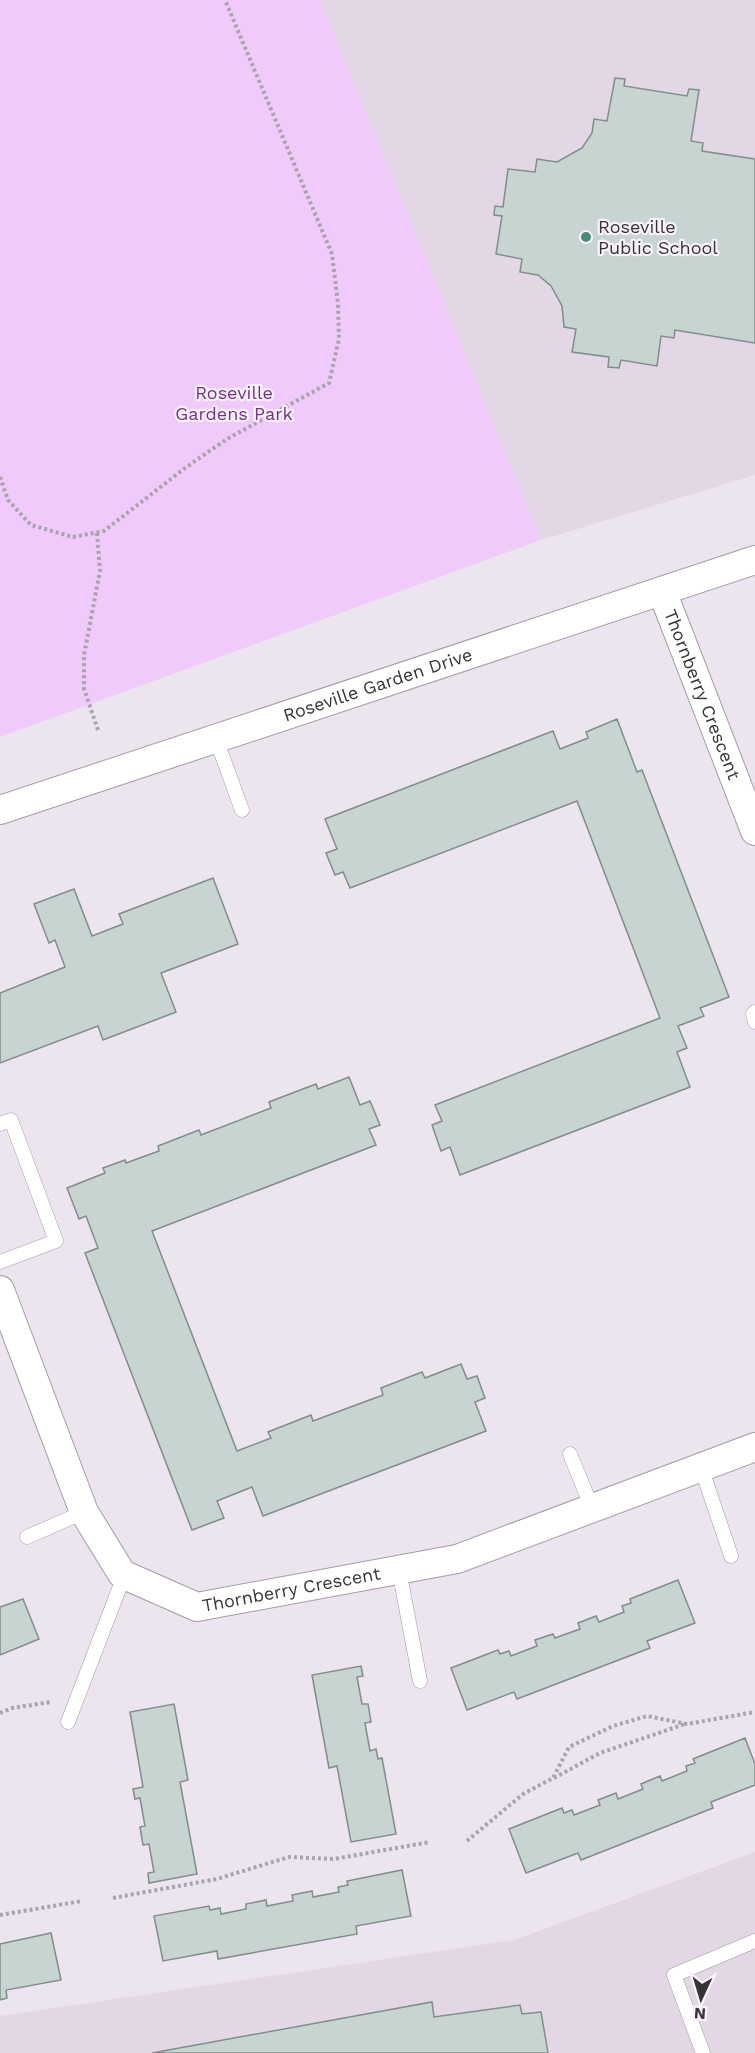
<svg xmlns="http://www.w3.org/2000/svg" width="755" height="2053" font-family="'Work Sans',sans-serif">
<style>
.built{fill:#e3d7e6}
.green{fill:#f0cafa}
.building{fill:#c7d4d1;stroke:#818d8a;stroke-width:1.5}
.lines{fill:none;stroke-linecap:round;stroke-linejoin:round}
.service-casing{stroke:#a39ca5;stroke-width:15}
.minor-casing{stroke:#a39ca5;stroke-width:30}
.path{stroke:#aaa3ab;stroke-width:4;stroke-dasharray:3 3;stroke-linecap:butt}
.service{stroke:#fff;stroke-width:14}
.minor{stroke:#fff;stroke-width:28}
.poi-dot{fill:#488b7d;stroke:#f9f2fb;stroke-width:2}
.labels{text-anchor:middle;stroke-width:4.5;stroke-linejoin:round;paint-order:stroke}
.poi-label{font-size:18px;fill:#373438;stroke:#f9f2fb;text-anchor:start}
.park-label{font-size:18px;fill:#762f88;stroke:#f9f2fb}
.street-label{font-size:18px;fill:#373438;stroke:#f9f2fb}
</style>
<rect width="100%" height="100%" fill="#ece4ee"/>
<g class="built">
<polygon points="320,0 755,0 755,475 541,540"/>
<polygon points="755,1852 755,2053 0,2053 0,2016 514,1940"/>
</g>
<polygon class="green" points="0,0 320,0 541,540 0,737"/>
<g class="building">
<polygon points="615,78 625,79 624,86 687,96 689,89 699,90 691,141 703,143 702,151 755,159 755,343 675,330 674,338 661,336 657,366 621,360 619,368 608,367 609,357 572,352 576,329 564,327 562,306 551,286 538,275 520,272 522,259 496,254 502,216 494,215 495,206 503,207 508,169 535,172 537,159 557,162 582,148 592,133 594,119 607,121"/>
<polygon points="617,719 637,772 642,770 729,997 700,1008 704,1016 678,1026 687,1048 677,1052 690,1087 460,1175 450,1147 441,1151 432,1125 442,1121 435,1105 660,1018 577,801 350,888 343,872 335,875 326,853 337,849 325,819 553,731 560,749 588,738 586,732"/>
<polygon points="213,878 238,944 161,973 176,1012 103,1040 98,1026 0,1063 0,993 65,967 55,940 49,943 34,904 74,889 92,936 123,924 119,914"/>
<polygon points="349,1077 360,1105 370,1101 380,1125 369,1129 376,1145 152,1231 237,1451 271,1438 268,1432 311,1415 313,1421 383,1395 381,1388 422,1372 425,1378 461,1364 467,1379 477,1376 485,1398 475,1402 486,1431 263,1516 252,1487 217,1501 224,1518 192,1530 85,1253 98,1248 86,1216 79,1219 67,1188 105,1173 103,1168 125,1160 126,1163 159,1151 158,1146 199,1130 201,1135 271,1108 269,1102 316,1084 318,1089"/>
<polygon points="678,1580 695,1623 647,1641 650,1648 517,1699 514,1692 467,1710 451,1668 498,1650 500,1654 509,1651 511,1656 537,1646 535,1640 553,1634 555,1638 580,1629 578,1623 596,1616 599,1622 624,1612 622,1606 631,1603 630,1599"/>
<polygon points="23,1599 39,1639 0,1655 0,1607"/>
<polygon points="361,1666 363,1676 357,1677 362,1704 368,1704 371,1722 365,1723 370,1751 376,1749 378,1759 382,1758 396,1834 351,1842 337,1766 329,1768 312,1675"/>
<polygon points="174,1704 188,1780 180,1782 197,1874 149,1883 148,1873 154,1872 149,1844 143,1845 140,1827 145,1826 140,1798 135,1799 133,1789 143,1787 130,1712"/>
<polygon points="745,1738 755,1764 755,1785 711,1802 713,1808 581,1860 578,1853 526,1873 509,1829 562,1808 564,1813 572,1810 574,1815 600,1805 598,1800 616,1793 618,1799 643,1789 641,1784 660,1776 662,1781 687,1771 686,1766 695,1763 693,1759"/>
<polygon points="402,1870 411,1916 356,1926 357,1934 218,1959 217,1951 163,1961 154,1916 209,1906 210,1910 220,1908 221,1914 246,1909 246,1904 266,1900 267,1906 293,1901 292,1895 312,1891 313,1897 339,1892 338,1887 348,1885 347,1881"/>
<polygon points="51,1933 61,1980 6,1990 7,1998 0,2000 0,1944"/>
<polygon points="432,2002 434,2017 520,2005 522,2014 541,2012 548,2053 152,2053"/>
</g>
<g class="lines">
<g class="service-casing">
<g id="service">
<polyline points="216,739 242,810"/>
<polyline points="755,1012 753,1014 755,1022"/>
<polyline points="0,1124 11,1120 56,1241 0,1262"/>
<polyline points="570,1454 592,1508"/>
<polyline points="701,1467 731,1556"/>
<polyline points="27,1537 84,1512"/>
<polyline points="399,1570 420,1681"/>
<polyline points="68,1722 124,1576"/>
<polyline points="703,2053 674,1975 755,1941"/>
</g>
</g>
<g class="minor-casing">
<g id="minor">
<path id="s1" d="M662,591L755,831"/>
<path id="s2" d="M0,810L755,560"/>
<path id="s3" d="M0,1290L84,1512L122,1574L197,1607L457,1559L755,1447"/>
</g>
</g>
<g class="path">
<polyline points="0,477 8,500 31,525 73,537 104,531 185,468 227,439 329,383 339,339 338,304 332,254 225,0"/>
<polyline points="97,533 100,571 84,655 84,689 98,730"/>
<polyline points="0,1713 12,1708 51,1702"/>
<polyline points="554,1778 600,1753 685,1724"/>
<polyline points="467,1841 523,1794 553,1778 569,1747 613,1726 647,1716 687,1724 755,1712"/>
<polyline points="113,1898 217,1879 289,1857 334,1859 430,1842"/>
<polyline points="0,1915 82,1901"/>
</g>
<use href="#service" class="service"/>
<use href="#minor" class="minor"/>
</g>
<circle class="poi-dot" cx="586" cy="237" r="6"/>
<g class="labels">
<g class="poi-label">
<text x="598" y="233">Roseville<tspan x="598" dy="21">Public School</tspan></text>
</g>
<g class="park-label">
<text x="234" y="399">Roseville<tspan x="234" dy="21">Gardens Park</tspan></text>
</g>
<g class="street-label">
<text dy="6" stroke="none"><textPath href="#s2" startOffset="398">Roseville Garden Drive</textPath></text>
<text dy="6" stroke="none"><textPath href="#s1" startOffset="111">Thornberry Crescent</textPath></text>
<text dy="6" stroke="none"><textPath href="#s3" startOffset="488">Thornberry Crescent</textPath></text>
</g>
</g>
<g transform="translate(701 1999) rotate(184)" stroke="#f9f2fb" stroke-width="4.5" paint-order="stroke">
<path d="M0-4.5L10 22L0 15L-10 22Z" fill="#373438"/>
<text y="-9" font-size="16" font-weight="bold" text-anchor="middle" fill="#373438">N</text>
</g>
</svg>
